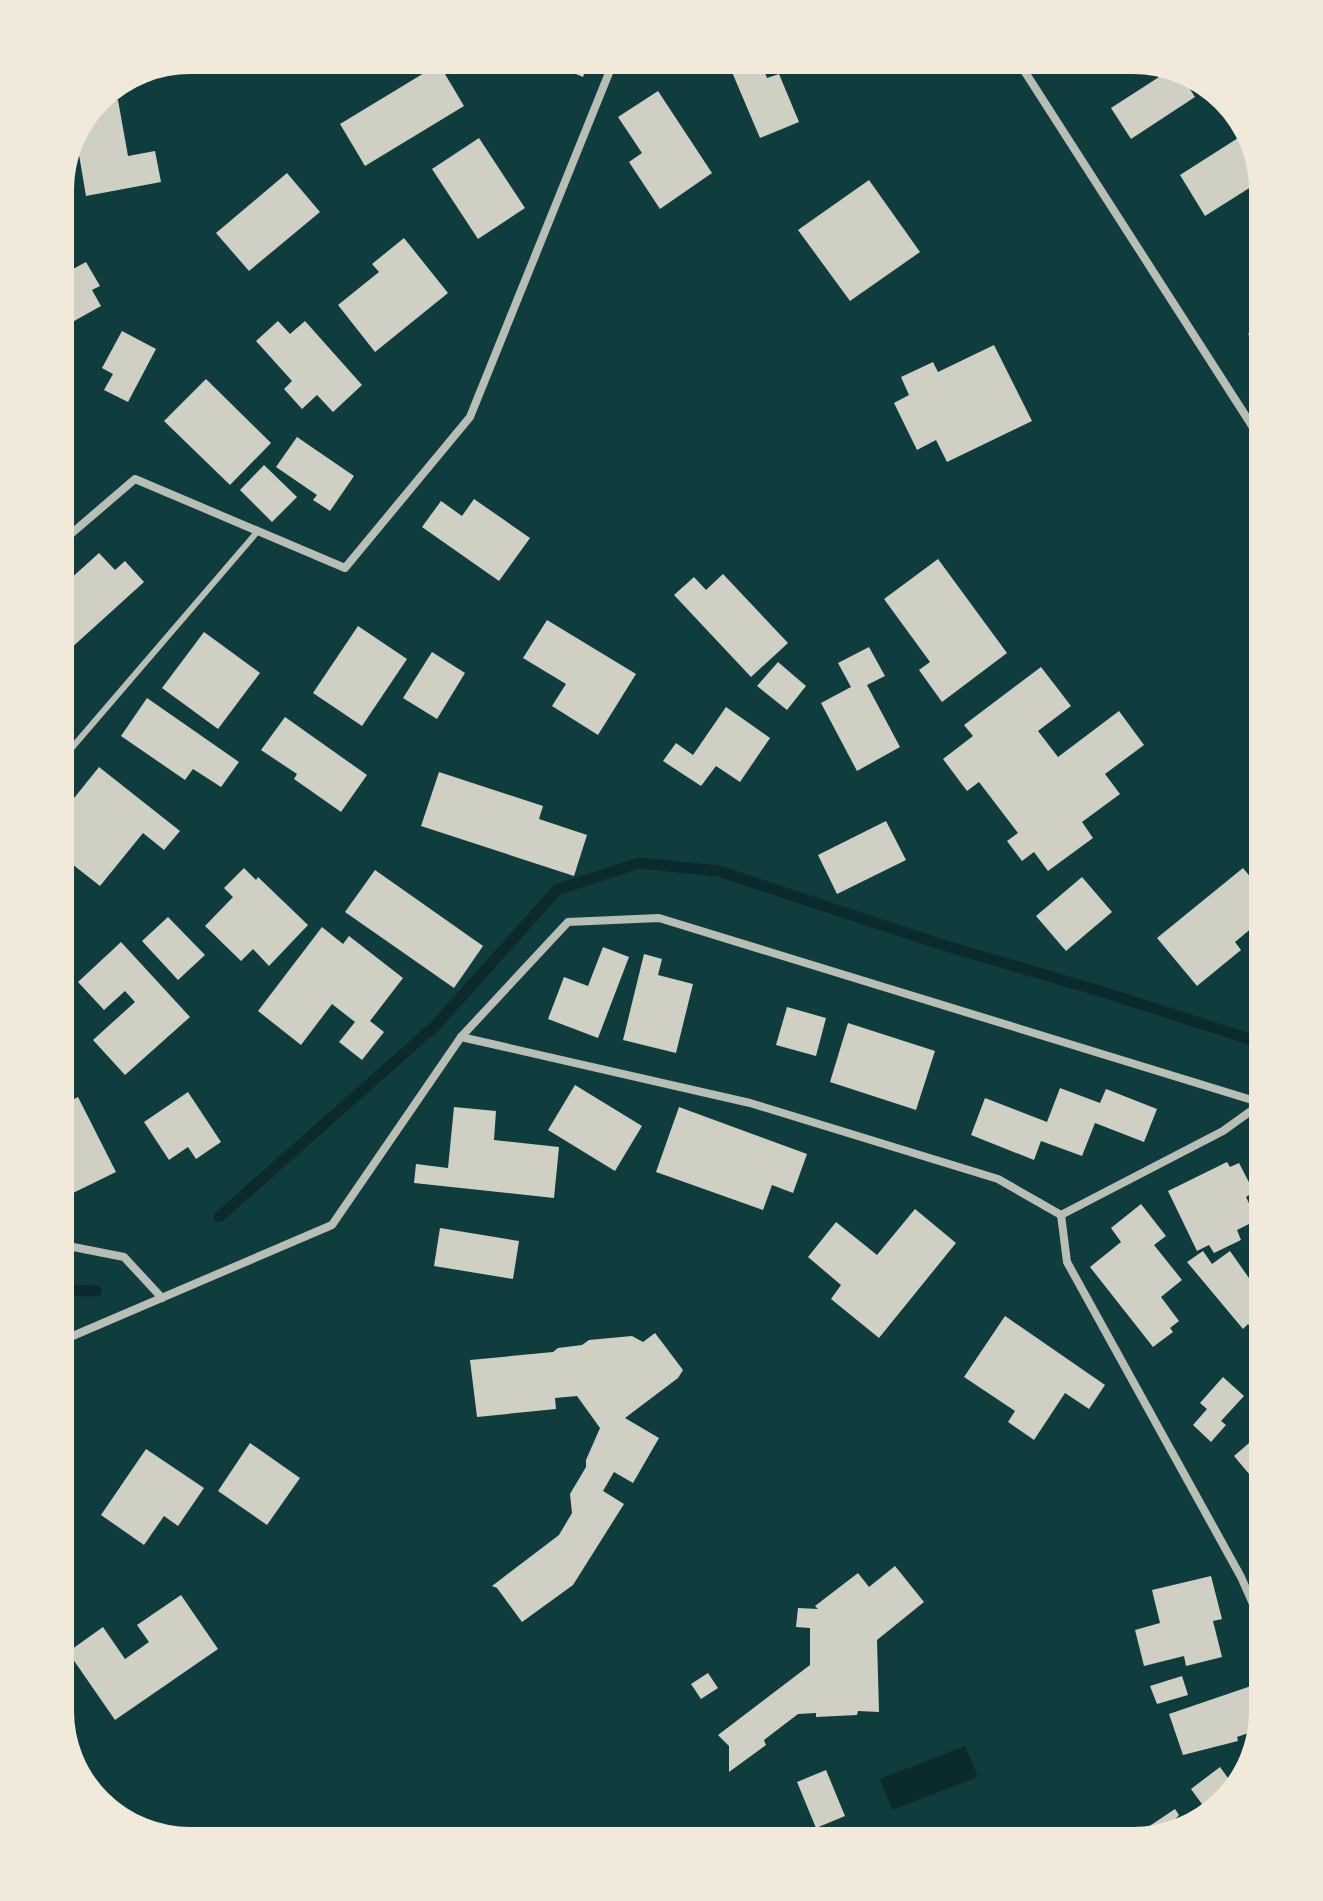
<svg xmlns="http://www.w3.org/2000/svg" width="1323" height="1901" font-family="'Archivo Narrow',sans-serif">
<style>
.water{fill:#0a2a2b}
.lines{fill:none;stroke-linecap:round;stroke-linejoin:round}
.stream{stroke:#0a2a2b;stroke-width:11}
.building{fill:#cfcfc3}
.service{stroke:#b8beb3;stroke-width:6}
.minor{stroke:#b8beb3;stroke-width:8}
.rim{fill:none;stroke:#f1e9da;stroke-width:4}
</style>
<rect width="100%" height="100%" fill="#0f3d3e"/>
<polygon class="water" points="965,1746 978,1777 892,1810 880,1779"/>
<g class="lines">
<g class="stream">
<polyline points="219,1217 436,1025 557,890 639,863 719,871 946,946 1103,992 1265,1044"/>
<polyline points="58,1290 96,1291"/>
</g>
</g>
<g class="building">
<polygon points="266,58 327,58 327,59 269,73"/>
<polygon points="538,58 590,58 583,77"/>
<polygon points="726,58 759,58 767,78 779,74 799,122 760,138"/>
<polygon points="439,64 464,106 365,166 340,124"/>
<polygon points="1173,68 1177,69 1195,97 1131,139 1111,108"/>
<polygon points="658,91 712,173 660,209 629,162 642,153 618,117"/>
<polygon points="118,100 128,156 155,151 161,182 86,196 77,143 96,104"/>
<polygon points="1249,131 1262,180 1205,216 1180,175"/>
<polygon points="479,138 525,208 478,239 432,169"/>
<polygon points="287,173 320,212 249,271 216,233"/>
<polygon points="869,180 920,252 850,301 798,230"/>
<polygon points="404,238 448,293 375,352 338,305 379,272 372,264"/>
<polygon points="86,262 100,286 92,290 101,306 58,330 70,349 58,356 58,277"/>
<polygon points="278,321 290,334 305,321 362,385 333,412 317,395 302,409 284,389 292,381 256,341"/>
<polygon points="1265,323 1265,358 1248,334"/>
<polygon points="122,331 156,349 128,402 104,390 113,374 102,368"/>
<polygon points="994,345 1032,421 947,462 936,440 917,450 894,403 909,395 901,377 933,362 938,372"/>
<polygon points="206,379 271,443 230,485 164,421"/>
<polygon points="297,437 354,476 330,511 313,500 317,495 276,467"/>
<polygon points="264,465 297,497 272,522 240,490"/>
<polygon points="474,499 530,538 499,581 422,527 441,501 462,516"/>
<polygon points="99,553 115,570 125,561 144,582 58,660 58,590"/>
<polygon points="938,559 1007,653 942,702 919,670 930,662 884,599"/>
<polygon points="723,574 788,643 751,677 674,595 694,577 706,590"/>
<polygon points="547,620 636,674 598,735 552,706 566,684 523,658"/>
<polygon points="358,626 407,659 362,726 313,693"/>
<polygon points="204,632 260,673 218,729 162,688"/>
<polygon points="869,647 885,676 867,685 900,747 857,771 821,703 851,687 838,663"/>
<polygon points="432,652 465,673 437,719 403,698"/>
<polygon points="778,662 806,686 787,710 757,686"/>
<polygon points="1041,667 1071,706 1038,731 1058,757 1119,711 1144,745 1105,774 1120,794 1082,822 1093,838 1048,871 1034,852 1022,861 1007,841 1018,833 979,782 967,791 943,759 973,736 964,725"/>
<polygon points="147,698 239,762 221,787 193,769 185,780 121,736"/>
<polygon points="726,707 770,738 740,782 716,766 701,786 663,761 676,743 693,755"/>
<polygon points="285,717 367,775 341,812 294,779 297,774 261,750"/>
<polygon points="99,767 180,831 164,850 143,833 100,886 58,853 58,818"/>
<polygon points="439,772 543,806 539,819 587,835 574,876 421,826"/>
<polygon points="886,821 906,860 837,894 818,855"/>
<polygon points="244,868 256,880 258,877 308,925 269,966 253,949 241,961 205,926 233,897 224,888"/>
<polygon points="1243,868 1265,895 1265,917 1235,942 1241,950 1197,986 1157,938"/>
<polygon points="375,870 483,946 454,988 345,912"/>
<polygon points="1082,877 1112,912 1066,951 1036,916"/>
<polygon points="58,904 72,914 58,932"/>
<polygon points="168,917 205,955 178,980 142,941"/>
<polygon points="322,927 343,944 349,936 403,978 370,1021 384,1032 362,1060 339,1042 355,1022 332,1004 301,1045 258,1011"/>
<polygon points="121,942 190,1017 125,1075 93,1040 135,1002 125,991 104,1010 78,982"/>
<polygon points="603,947 629,957 598,1038 548,1019 564,977 588,986"/>
<polygon points="644,954 662,959 658,975 693,984 676,1053 623,1040"/>
<polygon points="787,1007 826,1018 816,1056 776,1045"/>
<polygon points="848,1023 935,1051 916,1110 830,1082"/>
<polygon points="575,1085 642,1126 615,1171 548,1130"/>
<polygon points="1060,1088 1100,1103 1106,1089 1157,1109 1144,1142 1095,1123 1082,1156 1041,1141 1034,1160 971,1135 985,1098 1047,1122"/>
<polygon points="188,1092 221,1142 196,1159 188,1147 169,1160 144,1122"/>
<polygon points="78,1097 116,1172 73,1193 58,1163 58,1107"/>
<polygon points="454,1107 496,1111 494,1140 559,1147 554,1198 414,1183 416,1164 448,1168"/>
<polygon points="679,1107 807,1154 793,1193 772,1185 763,1210 656,1172"/>
<polygon points="1227,1162 1230,1167 1239,1163 1254,1192 1246,1197 1257,1220 1237,1230 1241,1240 1214,1253 1209,1245 1197,1251 1168,1191"/>
<polygon points="1141,1204 1166,1236 1154,1245 1182,1280 1161,1297 1179,1321 1170,1328 1173,1332 1153,1347 1090,1267 1121,1242 1111,1228"/>
<polygon points="915,1209 956,1243 879,1338 831,1299 841,1285 808,1257 836,1222 877,1255"/>
<polygon points="440,1228 519,1241 513,1279 434,1266"/>
<polygon points="1203,1251 1212,1264 1230,1251 1256,1288 1265,1281 1265,1344 1248,1324 1243,1329 1187,1262"/>
<polygon points="1005,1316 1105,1385 1089,1409 1065,1393 1034,1440 1008,1422 1015,1411 964,1377"/>
<polygon points="655,1333 683,1370 678,1378 625,1418 659,1438 633,1483 614,1472 603,1491 624,1504 573,1585 522,1622 497,1588 492,1586 559,1535 572,1513 570,1494 586,1467 586,1460 600,1428 577,1396 555,1398 556,1409 477,1417 470,1360 553,1352 558,1348 582,1345 589,1340 632,1336 643,1342"/>
<polygon points="1223,1377 1244,1396 1221,1421 1226,1425 1211,1442 1193,1425 1207,1409 1200,1403"/>
<polygon points="1263,1431 1265,1434 1265,1493 1234,1456"/>
<polygon points="250,1443 300,1478 267,1525 218,1491"/>
<polygon points="146,1449 204,1488 178,1526 164,1516 144,1545 101,1515"/>
<polygon points="895,1566 924,1602 877,1640 879,1712 858,1711 857,1715 816,1717 816,1713 798,1714 764,1740 766,1745 729,1772 729,1746 718,1735 810,1665 810,1628 796,1627 798,1608 818,1609 815,1606 858,1573 869,1587"/>
<polygon points="1211,1576 1222,1619 1213,1621 1222,1657 1186,1666 1184,1656 1144,1666 1135,1630 1160,1623 1152,1590"/>
<polygon points="181,1595 218,1649 115,1720 68,1652 103,1627 125,1659 149,1642 137,1625"/>
<polygon points="708,1673 718,1688 701,1699 691,1684"/>
<polygon points="1182,1676 1188,1695 1157,1704 1150,1686"/>
<polygon points="1251,1686 1263,1720 1260,1729 1237,1737 1238,1741 1183,1755 1169,1714"/>
<polygon points="70,1741 83,1758 73,1766 67,1744"/>
<polygon points="1220,1767 1236,1789 1207,1811 1191,1789"/>
<polygon points="826,1770 845,1816 816,1828 797,1782"/>
<polygon points="1175,1809 1179,1815 1161,1836 1124,1843"/>
</g>
<g class="lines">
<polyline class="service" points="58,764 258,531"/>
<g class="minor">
<polyline points="1016,58 1265,446"/>
<polyline points="58,545 135,479 345,568 470,417 615,58"/>
<polyline points="461,1037 750,1103 998,1179 1061,1215 1067,1262 1241,1577 1265,1631"/>
<polyline points="1061,1215 1223,1131 1262,1103"/>
<polyline points="58,1244 124,1257 162,1298"/>
<polyline points="58,1340 68,1338 332,1225 461,1037 568,922 659,918 1265,1104"/>
</g>
</g>
<path d="M0 0H1323V1901H0ZM190 72H1133A118 118 0 0 1 1251 190V1711A118 118 0 0 1 1133 1829H190A118 118 0 0 1 72 1711V190A118 118 0 0 1 190 72Z" fill="#f1e9da" fill-rule="evenodd"/>
<path class="rim" d="M190 72H1133A118 118 0 0 1 1251 190V1711A118 118 0 0 1 1133 1829H190A118 118 0 0 1 72 1711V190A118 118 0 0 1 190 72Z"/>
</svg>
